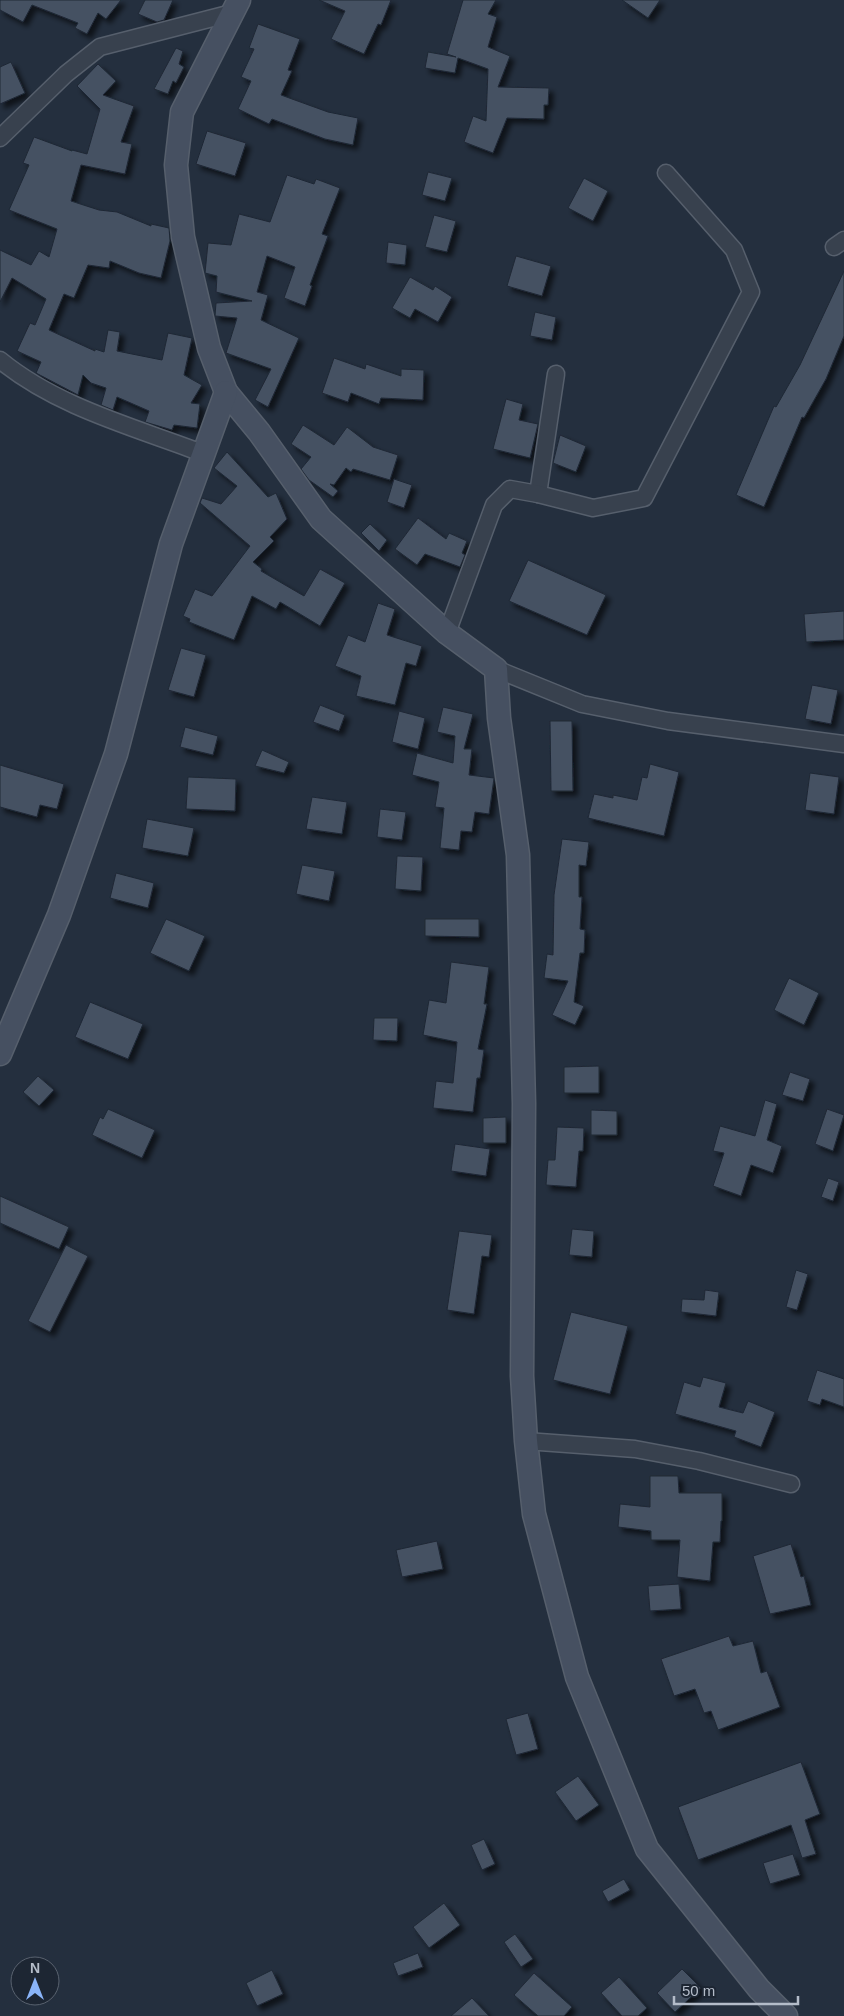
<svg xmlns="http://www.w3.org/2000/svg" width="844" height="2016" font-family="Arial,sans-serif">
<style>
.building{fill:#455162;stroke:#1f2835;filter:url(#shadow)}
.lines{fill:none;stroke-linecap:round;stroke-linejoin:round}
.street-casing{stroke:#565f6c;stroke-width:19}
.secondary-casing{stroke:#565f6c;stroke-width:25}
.street{stroke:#38414e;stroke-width:16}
.secondary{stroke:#465061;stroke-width:22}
</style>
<defs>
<filter id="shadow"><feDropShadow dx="4.5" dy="4.5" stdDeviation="2.5" flood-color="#0009"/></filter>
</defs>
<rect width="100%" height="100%" fill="#242f3e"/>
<g class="building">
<polygon points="0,0 121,0 106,19 98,13 87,34 75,28 78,23 32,5 23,22 0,10"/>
<polygon points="145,0 173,0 164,20 157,22 138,14"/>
<polygon points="319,0 391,0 381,25 378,24 364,54 331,39 345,11"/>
<polygon points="463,0 496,0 488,14 497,17 488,47 510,56 498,87 549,88 548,105 544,105 544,119 507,118 493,153 464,142 473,116 486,121 488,69 458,58 455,73 425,68 428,52 456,57 447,54"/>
<polygon points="622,0 660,0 648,18"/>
<polygon points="258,24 300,39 288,70 292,71 281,95 328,112 358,118 353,145 325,139 272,119 269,124 238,109 251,81 241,77 254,49 249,48"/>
<polygon points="176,48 183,51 179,64 184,67 176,83 173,81 168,94 154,89"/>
<polygon points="11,62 25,93 0,104 0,67"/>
<polygon points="98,64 116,81 103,95 134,106 121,142 132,144 125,174 81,165 71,201 99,210 117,212 151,226 151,224 169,228 170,241 161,278 139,273 110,261 109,268 88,265 74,298 64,294 49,330 95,351 95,349 104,352 108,330 120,332 117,351 162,360 168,333 192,338 184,375 202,385 191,403 200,404 197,428 174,425 172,430 145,422 149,411 117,397 113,410 101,405 106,388 91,383 83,375 78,395 36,373 41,362 17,351 30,323 35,325 46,299 12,278 0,302 0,250 31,265 39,251 49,257 57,229 9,210 29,165 23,163 34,137 72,151 72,150 87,154 100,109 77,86"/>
<polygon points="207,131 246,143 235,176 196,164"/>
<polygon points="428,172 452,178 445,201 422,195"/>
<polygon points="287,175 314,184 316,179 340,188 322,234 328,236 310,285 312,286 305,306 284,298 295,267 267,256 257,292 268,295 261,320 299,338 268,407 255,400 271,369 226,353 237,318 215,316 216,303 252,301 216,292 217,276 205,273 208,243 231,245 239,214 270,222"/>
<polygon points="584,178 608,191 593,221 568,208"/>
<polygon points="434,215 456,221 447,252 425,247"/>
<polygon points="388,242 407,245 405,265 386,263"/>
<polygon points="516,256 551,266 542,296 507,286"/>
<polygon points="844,271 844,336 826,379 804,418 802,417 764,507 736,495 774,406 776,407 800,365"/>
<polygon points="410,277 433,290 435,286 452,297 438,322 415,309 410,318 392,308"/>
<polygon points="535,312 556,317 552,340 530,336"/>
<polygon points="334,358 365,369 366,364 401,376 401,369 424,370 423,400 381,398 379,404 351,393 348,402 322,393"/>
<polygon points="506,399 523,404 519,420 538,424 530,458 493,449"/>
<polygon points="303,425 334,445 347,427 373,447 398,455 390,480 353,469 351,472 346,468 334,485 330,484 338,491 333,497 309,480 301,469 311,457 291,444"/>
<polygon points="560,435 586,446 576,472 553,463"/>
<polygon points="227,452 268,497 276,493 287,519 270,537 274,541 253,562 262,569 261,571 304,596 320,569 345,583 320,626 280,602 276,609 252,596 234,640 189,622 190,619 183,616 195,589 212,596 250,546 200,503 202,498 221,504 237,486 214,468"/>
<polygon points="394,479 412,485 404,508 387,502"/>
<polygon points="418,518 446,539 449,533 467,541 462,553 465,555 460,567 425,554 417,565 395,549"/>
<polygon points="370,524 387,540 379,551 361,533"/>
<polygon points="528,560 606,595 587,635 509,601"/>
<polygon points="378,603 395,609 387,635 422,646 416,666 406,663 395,705 356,696 361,676 335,666 348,635 365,642"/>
<polygon points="844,611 844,640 806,642 804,614"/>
<polygon points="181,648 206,655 194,697 168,690"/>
<polygon points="812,685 838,690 831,724 805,719"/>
<polygon points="320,705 345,715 339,731 313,722"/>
<polygon points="443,707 473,714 464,749 472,749 469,775 494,778 489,814 475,812 472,832 461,831 459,850 440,848 444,808 435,807 439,782 412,775 417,753 453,763 455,736 437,732"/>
<polygon points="399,711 425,718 418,749 392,742"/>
<polygon points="550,721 572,721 573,791 551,791"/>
<polygon points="185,727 218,736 213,755 180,747"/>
<polygon points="262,750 289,762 284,773 255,766"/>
<polygon points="650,764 679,772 664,836 588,818 594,794 613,798 613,795 637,800 642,777 647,778"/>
<polygon points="0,765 64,784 57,809 40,805 37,817 0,807"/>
<polygon points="810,773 839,777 834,814 805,810"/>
<polygon points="188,777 236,779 235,811 186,809"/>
<polygon points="312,797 347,802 342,834 306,829"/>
<polygon points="380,809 406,812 402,840 377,837"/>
<polygon points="147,819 194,828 188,856 142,848"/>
<polygon points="562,839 589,842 586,866 579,865 579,897 582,897 580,929 585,930 584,953 580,953 574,1002 584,1006 575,1025 552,1015 568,981 544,978 547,954 553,955 554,895"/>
<polygon points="397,856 423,857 421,891 395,889"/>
<polygon points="302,865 335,871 329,901 296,894"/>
<polygon points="116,873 154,883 148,908 110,898"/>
<polygon points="166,919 205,936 189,971 150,953"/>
<polygon points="425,919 479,919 479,937 425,936"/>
<polygon points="451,962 489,967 484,1004 487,1004 478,1049 484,1050 480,1078 477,1078 473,1112 433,1108 436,1081 453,1083 457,1042 423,1035 429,1000 446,1003"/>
<polygon points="789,978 819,993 804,1025 774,1010"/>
<polygon points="90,1002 143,1024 128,1059 75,1037"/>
<polygon points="374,1018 398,1018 397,1041 373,1040"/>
<polygon points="599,1066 599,1093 564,1093 564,1067"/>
<polygon points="790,1072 810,1079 803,1101 782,1095"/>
<polygon points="38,1076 54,1090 39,1106 23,1092"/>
<polygon points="765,1100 777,1104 767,1140 782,1146 773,1173 751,1165 741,1196 713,1186 724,1153 713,1151 720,1126 755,1136"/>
<polygon points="108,1109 155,1130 142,1158 92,1135 100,1117 103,1119"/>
<polygon points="827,1109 844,1115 833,1151 815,1144"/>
<polygon points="591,1110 617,1111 617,1135 591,1135"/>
<polygon points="506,1117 506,1143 483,1143 483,1118"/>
<polygon points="557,1127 584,1128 583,1151 579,1151 576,1187 546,1185 548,1160 555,1160"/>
<polygon points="455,1144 490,1149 486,1176 451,1171"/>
<polygon points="828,1178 839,1182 833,1201 821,1197"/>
<polygon points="0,1196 69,1227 59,1249 0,1223"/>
<polygon points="572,1229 594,1231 592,1257 569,1255"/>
<polygon points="459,1231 492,1235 489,1257 482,1256 474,1314 447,1310"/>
<polygon points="66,1245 88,1256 50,1332 28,1321"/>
<polygon points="796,1270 808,1274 797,1310 786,1307"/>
<polygon points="705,1290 719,1292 716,1316 681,1312 682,1299 704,1300"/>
<polygon points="571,1312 628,1326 610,1394 553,1380"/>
<polygon points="817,1370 844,1379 844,1407 822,1399 820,1405 807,1401"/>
<polygon points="703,1377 726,1383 719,1407 743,1413 748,1401 775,1412 761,1447 734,1437 736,1431 675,1414 684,1382 700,1387"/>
<polygon points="650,1476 678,1476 679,1493 722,1493 722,1521 721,1521 720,1542 713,1542 710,1581 677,1577 680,1540 651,1540 651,1531 618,1527 620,1504 650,1507"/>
<polygon points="437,1541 443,1569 402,1577 396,1550"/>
<polygon points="791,1544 801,1577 804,1576 811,1605 770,1614 753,1556"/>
<polygon points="679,1584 681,1609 650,1611 648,1586"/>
<polygon points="729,1636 733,1646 753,1641 761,1673 767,1671 780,1707 718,1730 711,1711 704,1713 695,1689 674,1696 661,1659"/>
<polygon points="528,1713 538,1749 516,1755 506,1719"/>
<polygon points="801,1762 820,1814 805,1820 816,1854 802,1858 791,1825 698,1860 678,1807"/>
<polygon points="578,1776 599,1805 576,1821 555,1792"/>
<polygon points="484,1839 495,1864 482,1870 471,1845"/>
<polygon points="793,1854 800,1875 770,1884 763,1863"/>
<polygon points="624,1879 630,1890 608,1902 602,1891"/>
<polygon points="444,1903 460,1925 429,1948 413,1927"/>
<polygon points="515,1934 533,1959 521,1967 504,1942"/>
<polygon points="418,1953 423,1967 398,1976 393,1963"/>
<polygon points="682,1969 701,1988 675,2012 657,1993"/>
<polygon points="272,1970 283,1994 257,2006 246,1983"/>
<polygon points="534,1973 572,2007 564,2016 538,2016 514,1995"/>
<polygon points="619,1977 647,2008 638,2016 622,2016 601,1993"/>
<polygon points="472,1998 489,2016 451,2016"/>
</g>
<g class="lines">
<g class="street-casing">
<g id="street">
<polyline points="0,138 66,74 100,47 232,13"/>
<polyline points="834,247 844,240"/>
<path d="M0,360C57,407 134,427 202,453"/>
<polyline points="538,494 556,374"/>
<polyline points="447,633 494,505 510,489 538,494 593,508 644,498 751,292 734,250 666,173"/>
<polyline points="496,669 582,704 668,721 844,744"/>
<polyline points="526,1441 635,1449 699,1461 791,1484"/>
</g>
</g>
<g class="secondary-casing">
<g id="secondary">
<polyline points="239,0 182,112 176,165 183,237 209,348 226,392 259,432 321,519 447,633 496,669 499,718 518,855 524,1104 522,1376 526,1441 534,1514 577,1677 647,1849 759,1989 786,2016"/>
<polyline points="0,1054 59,915 116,754 171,544 226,392"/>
</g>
</g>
<use href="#street" class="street"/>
<use href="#secondary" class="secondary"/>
</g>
<g transform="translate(35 1981)"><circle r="24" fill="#1d2633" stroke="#59626f"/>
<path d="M0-4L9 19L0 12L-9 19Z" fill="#8ab4f8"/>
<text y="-8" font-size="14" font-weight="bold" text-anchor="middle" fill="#b4bcc9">N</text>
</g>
<path d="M674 1996v8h124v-8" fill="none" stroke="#b4bcc9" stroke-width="2.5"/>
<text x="682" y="1996" font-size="15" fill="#b4bcc9" stroke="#1d2633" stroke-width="4" paint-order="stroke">50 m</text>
</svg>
